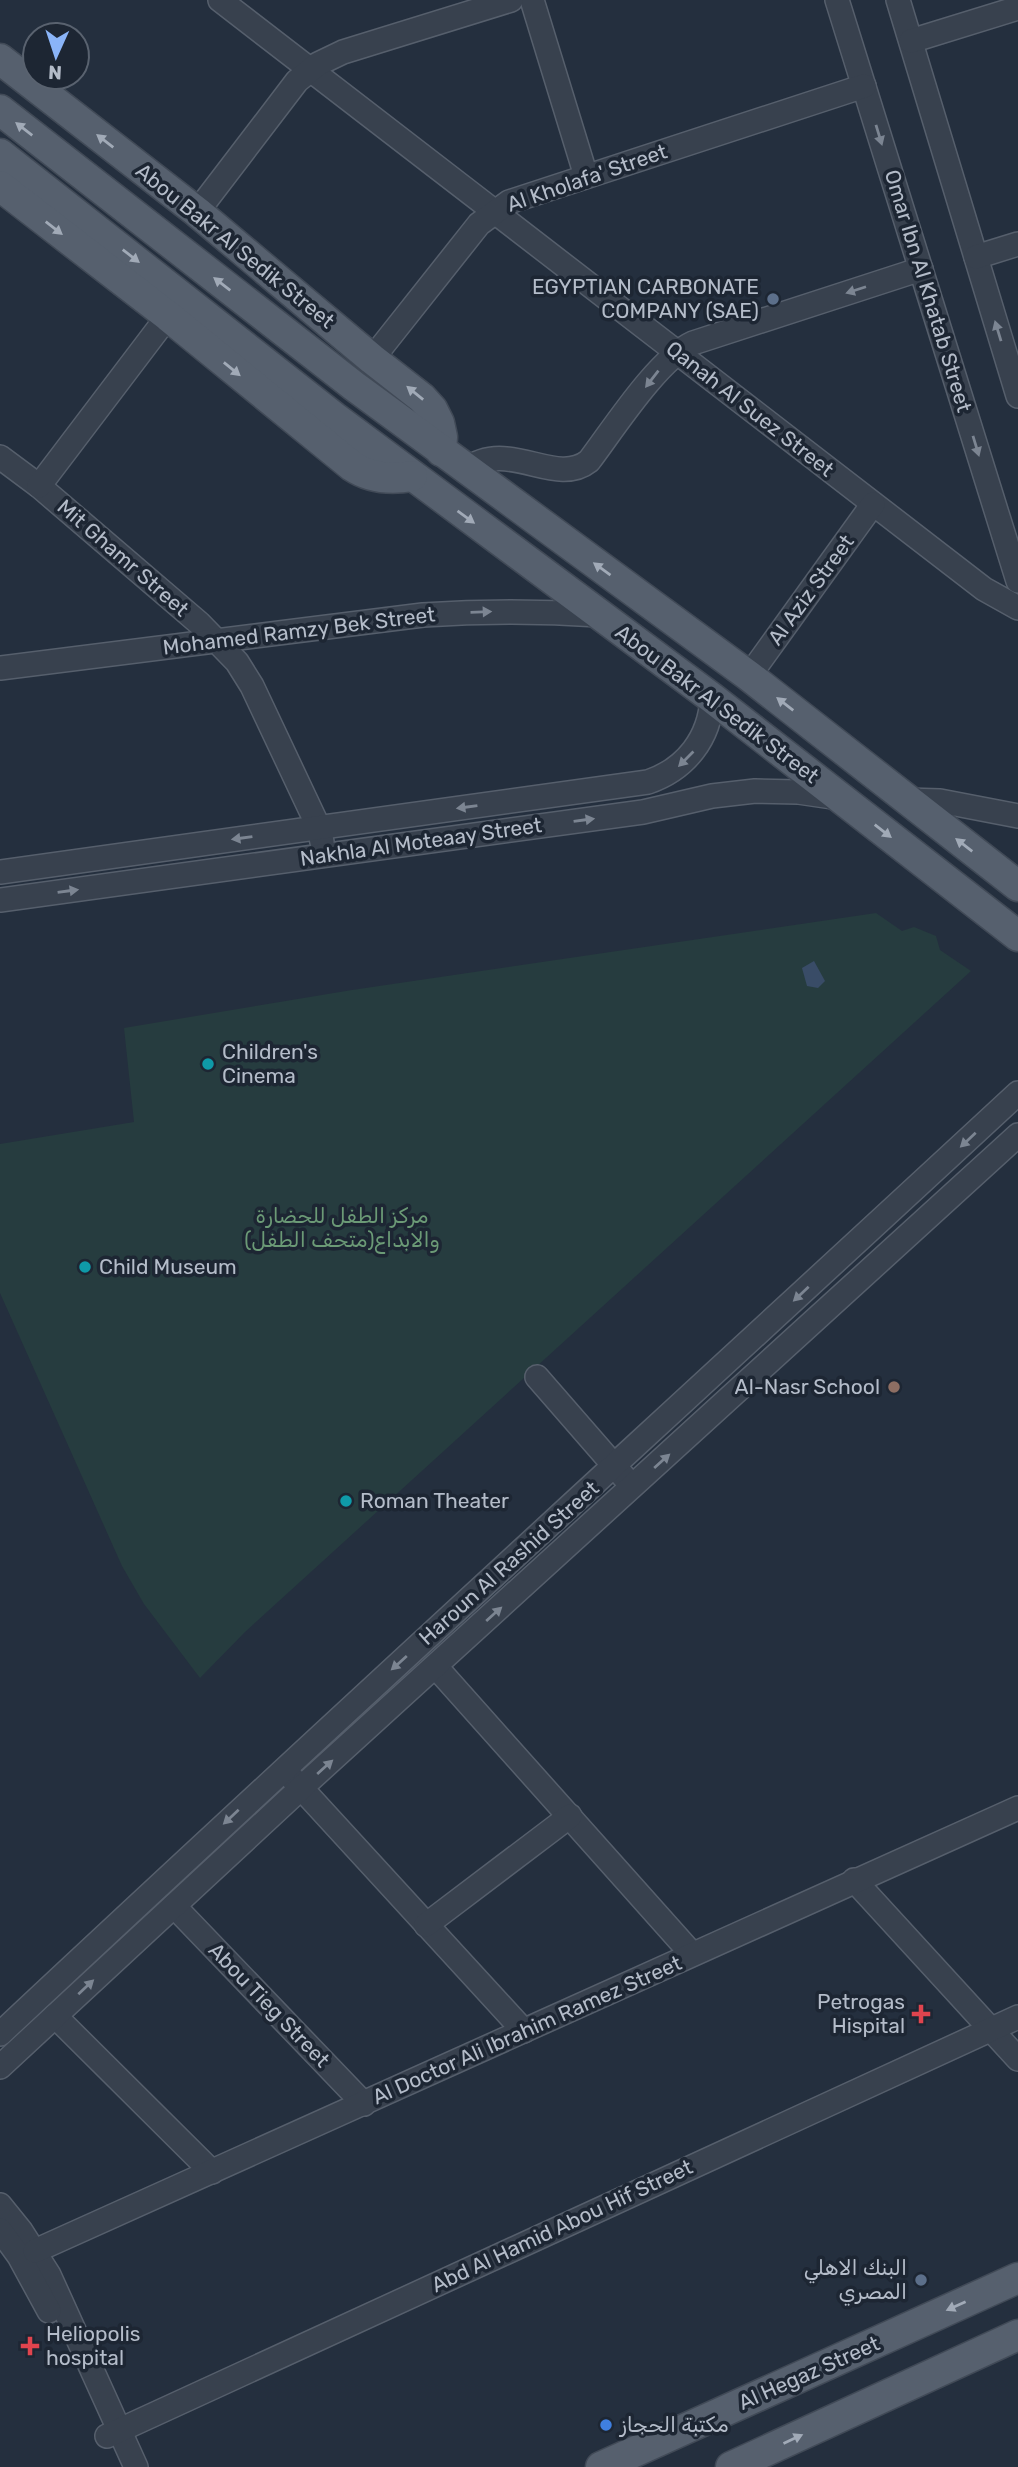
<svg xmlns="http://www.w3.org/2000/svg" width="1018" height="2467" font-family="Rubik,'Noto Sans Arabic',sans-serif">
<style>
.green{fill:#263c3f}
.water{fill:#394c67}
.lines{fill:none;stroke-linecap:round;stroke-linejoin:round}
.minor-casing{stroke:#565f6c;stroke-width:26}
.major-casing{stroke:#414a57;stroke-width:33}
.minor{stroke:#38414e;stroke-width:23}
.major{stroke:#56606e;stroke-width:30}
.oneway{fill:#a1aab7}
.oneway2{fill:#7c8592}
.service-dot{fill:#5c6f8a;stroke:#1d2633;stroke-width:2.5}
.culture-dot{fill:#0f9aa8;stroke:#1d2633;stroke-width:2.5}
.education-dot{fill:#8d6e63;stroke:#1d2633;stroke-width:2.5}
.health-dot{fill:#e0444e;stroke:#1d2633;stroke-width:2.5}
.shop-dot{fill:#3f7fe0;stroke:#1d2633;stroke-width:2.5}
.labels{text-anchor:middle;stroke-width:7;stroke-linejoin:round;paint-order:stroke}
.street-label{font-size:21px;fill:#b4bcc9;stroke:#1d2633}
.poi-label{font-size:21px;fill:#b4bcc9;stroke:#1d2633;text-anchor:start}
.park-label{font-size:21px;fill:#6b9a76;stroke:#1d2633}
</style>
<rect width="100%" height="100%" fill="#242f3e"/>
<polygon class="green" points="876,913 902,931 914,927 936,936 940,950 971,971 245,1632 200,1678 144,1604 122,1566 0,1293 0,1144 134,1122 124,1028 352,990"/>
<polygon class="water" points="814,961 825,981 818,988 807,986 802,968"/>
<g class="lines">
<g class="minor-casing">
<g id="minor">
<polyline points="220,0 984,589 1018,608"/>
<polyline points="532,0 586,176"/>
<polyline points="837,0 1018,581"/>
<polyline points="898,0 1018,396"/>
<polyline points="911,41 1018,8"/>
<polyline points="197,212 297,81 318,64 343,52 511,0"/>
<polyline points="976,257 1018,244"/>
<polyline points="372,359 479,224 509,202 864,86"/>
<polyline points="0,457 39,486 199,623 237,662 252,686 319,828 322,842"/>
<path d="M466,470C507,437 555,488 589,461C614,428 658,359 693,343L921,269"/>
<polyline points="39,486 168,316"/>
<path d="M0,668L423,615C482,611 540,611 599,615"/>
<polyline points="749,676 873,504"/>
<polyline points="907,800 940,801 1018,816"/>
<path d="M0,872L648,782C686,769 710,738 712,698"/>
<polyline points="0,900 643,812 712,796 755,791 798,792 839,798"/>
<polyline points="537,1377 624,1477"/>
<polyline points="436,1667 692,1954"/>
<polyline points="292,1778 524,2031"/>
<polyline points="854,1880 1018,2059"/>
<polyline points="174,1906 364,2104"/>
<polyline points="426,1925 570,1816"/>
<polyline points="55,2016 212,2172"/>
<path d="M0,2034C337,1718 679,1407 1018,1093"/>
<polyline points="0,2067 301,1788 1018,1135"/>
<polyline points="0,2205 21,2231 49,2275 136,2467"/>
<polyline points="0,2230 19,2256 49,2311"/>
<polyline points="35,2251 1018,1808"/>
<polyline points="107,2436 1018,2017"/>
</g>
</g>
<g class="major-casing">
<g id="major">
<polyline points="0,59 197,212 372,359 422,398 432,409 439,423 442,437 441,451"/>
<polyline points="0,110 354,386 749,676 1018,886"/>
<polyline points="0,154 334,417 712,698 1018,936"/>
<path d="M0,186L168,316L352,466C370,478 390,480 412,476"/>
<polyline points="601,2467 1018,2278"/>
<polyline points="731,2467 1018,2335"/>
</g>
</g>
<use href="#minor" class="minor"/>
<use href="#major" class="major"/>
</g>
<defs><path id="oneway-solid" d="M-6-.8H1V-3.2L6.5 0L1 3.2V.8H-6Z" transform="scale(1.75)"/></defs>
<g class="oneway">
<use href="#oneway-solid" transform="translate(24 129) rotate(-142)"/>
<use href="#oneway-solid" transform="translate(105 141) rotate(-142)"/>
<use href="#oneway-solid" transform="translate(54 228) rotate(38)"/>
<use href="#oneway-solid" transform="translate(131 256) rotate(38)"/>
<use href="#oneway-solid" transform="translate(222 284) rotate(-142)"/>
<use href="#oneway-solid" transform="translate(232 369) rotate(39)"/>
<use href="#oneway-solid" transform="translate(415 393) rotate(-141)"/>
<use href="#oneway-solid" transform="translate(466 517) rotate(36)"/>
<use href="#oneway-solid" transform="translate(602 569) rotate(-144)"/>
<use href="#oneway-solid" transform="translate(785 704) rotate(-142)"/>
<use href="#oneway-solid" transform="translate(883 831) rotate(38)"/>
<use href="#oneway-solid" transform="translate(964 845) rotate(-142)"/>
<use href="#oneway-solid" transform="translate(956 2306) rotate(156)"/>
<use href="#oneway-solid" transform="translate(793 2439) rotate(-25)"/>
</g>
<g class="oneway2">
<use href="#oneway-solid" transform="translate(879 135) rotate(73)"/>
<use href="#oneway-solid" transform="translate(856 290) rotate(162)"/>
<use href="#oneway-solid" transform="translate(998 331) rotate(-107)"/>
<use href="#oneway-solid" transform="translate(652 379) rotate(128)"/>
<use href="#oneway-solid" transform="translate(976 446) rotate(73)"/>
<use href="#oneway-solid" transform="translate(481 612) rotate(-2)"/>
<use href="#oneway-solid" transform="translate(686 759) rotate(135)"/>
<use href="#oneway-solid" transform="translate(467 807) rotate(172)"/>
<use href="#oneway-solid" transform="translate(584 820) rotate(-8)"/>
<use href="#oneway-solid" transform="translate(242 838) rotate(172)"/>
<use href="#oneway-solid" transform="translate(68 891) rotate(-8)"/>
<use href="#oneway-solid" transform="translate(968 1140) rotate(137)"/>
<use href="#oneway-solid" transform="translate(801 1294) rotate(137)"/>
<use href="#oneway-solid" transform="translate(662 1461) rotate(-42)"/>
<use href="#oneway-solid" transform="translate(494 1614) rotate(-42)"/>
<use href="#oneway-solid" transform="translate(399 1663) rotate(138)"/>
<use href="#oneway-solid" transform="translate(325 1767) rotate(-42)"/>
<use href="#oneway-solid" transform="translate(231 1817) rotate(137)"/>
<use href="#oneway-solid" transform="translate(86 1987) rotate(-43)"/>
</g>
<g class="service-dot">
<circle cx="773" cy="299" r="7"/>
<circle cx="921" cy="2280" r="7"/>
</g>
<g class="culture-dot">
<circle cx="208" cy="1064" r="7"/>
<circle cx="85" cy="1267" r="7"/>
<circle cx="346" cy="1501" r="7"/>
</g>
<circle class="education-dot" cx="894" cy="1387" r="7"/>
<g class="health-dot">
<path d="M917.5 2003.5h7v7h7v7h-7v7h-7v-7h-7v-7h7z"/>
<path d="M26.5 2335.5h7v7h7v7h-7v7h-7v-7h-7v-7h7z"/>
</g>
<circle class="shop-dot" cx="606" cy="2425" r="7"/>
<g class="labels">
<g class="street-label">
<text transform="translate(587 178) rotate(-19)" y="7">Al Kholafa' Street</text>
<text transform="translate(235 246) rotate(39)" y="7">Abou Bakr Al Sedik Street</text>
<text transform="translate(928 291) rotate(73)" y="7">Omar Ibn Al Khatab Street</text>
<text transform="translate(750 409) rotate(38)" y="7">Qanah Al Suez Street</text>
<text transform="translate(123 558) rotate(41)" y="7">Mit Ghamr Street</text>
<text transform="translate(811 590) rotate(-54)" y="7">Al Aziz Street</text>
<text transform="translate(299 631) rotate(-7)" y="7">Mohamed Ramzy Bek Street</text>
<text transform="translate(717 704) rotate(37)" y="7">Abou Bakr Al Sedik Street</text>
<text transform="translate(421 842) rotate(-8)" y="7">Nakhla Al Moteaay Street</text>
<text transform="translate(509 1563) rotate(-42)" y="7">Haroun Al Rashid Street</text>
<text transform="translate(269 2005) rotate(46)" y="7">Abou Tieg Street</text>
<text transform="translate(527 2030) rotate(-24)" y="7">Al Doctor Ali Ibrahim Ramez Street</text>
<text transform="translate(562 2226) rotate(-25)" y="7">Abd Al Hamid Abou Hif Street</text>
<text transform="translate(809 2373) rotate(-24)" y="7">Al Hegaz Street</text>
</g>
<g class="poi-label">
<text x="759" y="294" text-anchor="end">EGYPTIAN CARBONATE<tspan x="759" dy="24">COMPANY (SAE)</tspan></text>
<text x="222" y="1059">Children's<tspan x="222" dy="24">Cinema</tspan></text>
<text x="99" y="1274">Child Museum</text>
<text x="880" y="1394" text-anchor="end">Al-Nasr School</text>
<text x="360" y="1508">Roman Theater</text>
<text x="905" y="2009" text-anchor="end">Petrogas<tspan x="905" dy="24">Hispital</tspan></text>
<text x="907" y="2275" text-anchor="end">البنك الاهلي<tspan x="907" dy="24">المصري</tspan></text>
<text x="46" y="2341">Heliopolis<tspan x="46" dy="24">hospital</tspan></text>
<text x="620" y="2432">مكتبة الحجاز</text>
</g>
<g class="park-label">
<text x="342" y="1223">مركز الطفل للحضارة<tspan x="342" dy="24">والابداع(متحف الطفل)</tspan></text>
</g>
</g>
<g transform="translate(56 56) rotate(183)"><circle r="33" fill="#1d2633" stroke="#59626f" stroke-width="2"/>
<path d="M0-5L12 26L0 18L-12 26Z" fill="#8ab4f8"/>
<text y="-10" font-size="19" font-weight="bold" text-anchor="middle" fill="#b4bcc9">N</text>
</g>
</svg>
